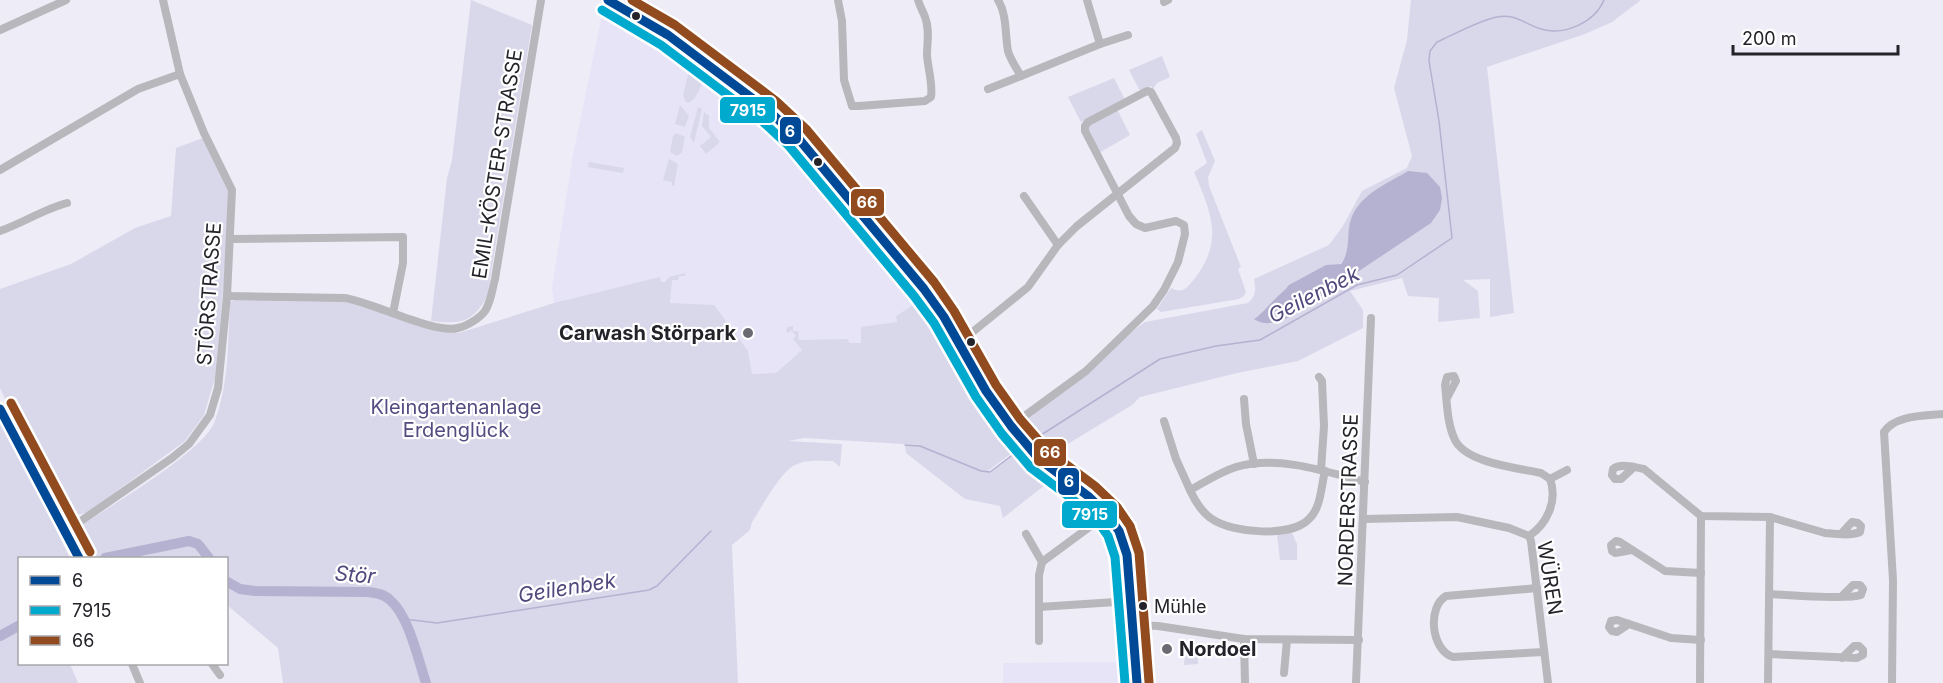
<svg xmlns="http://www.w3.org/2000/svg" width="1943" height="683" font-family="Inter,sans-serif">
<style>
.built{fill:#e7e4f8}
.green{fill:#d9d7ea;fill-rule:evenodd}
.water{fill:#b5b1d0}
.lines{fill:none;stroke-linecap:round;stroke-linejoin:round}
.stream{stroke:#b5b1d0;stroke-width:1.5}
.river{stroke:#b5b1d0;stroke-width:10}
.minor{stroke:#b8b7bb;stroke-width:8}
.major{stroke:#b1b0b6;stroke-width:10}
.bus-1-casing{stroke:#fff;stroke-width:14}
.bus-2-casing{stroke:#fff;stroke-width:14}
.bus-3-casing{stroke:#fff;stroke-width:14}
.bus-1{stroke:#004996;stroke-width:9}
.bus-2{stroke:#00a9ce;stroke-width:9}
.bus-3{stroke:#914b1e;stroke-width:9}
.bus-dot{fill:#24232a;stroke:#fff;stroke-width:2}
.poi-dot{fill:#6b6972;stroke:#fff;stroke-width:2}
.labels{text-anchor:middle;stroke-width:4.5;stroke-linejoin:round;paint-order:stroke}
.bus-label{font-size:18px;fill:#24232a;stroke:#fff;text-anchor:start}
.street-label{font-size:20px;fill:#24232a;stroke:#fff}
.poi-label{font-size:20px;font-weight:bold;fill:#24232a;stroke:#fff;text-anchor:end}
.park-label{font-size:20px;fill:#544b81;stroke:#fff}
.water-label{font-size:21px;font-style:italic;fill:#51487d;stroke:#fff}
.line-badge{stroke:#fff;stroke-width:2}
.badge-label{font-size:16px;text-anchor:middle;font-weight:bold;fill:#fff}
</style>
<rect width="100%" height="100%" fill="#eeecf7"/>
<g class="built">
<polygon points="604,5 664,39 773,123 791,140 923,298 896,316 897,322 862,343 810,344 776,373 752,374 554,303 552,288 572,160"/>
<polygon points="1128,662 1129,683 1003,683 1003,663"/>
</g>
<g class="green">
<path d="M471,0L532,25L487,297C471,324 460,324 431,321L447,178L452,160Z"/>
<path d="M1411,0H1641L1612,22L1585,34L1487,67L1514,313L1490,317V279L1463,280L1478,291L1480,318L1438,322L1439,298L1408,296L1402,278L1350,291L1363,310V328L1298,361L1237,373L1140,397L1132,405L1048,456L1022,428V422L1130,333L1145,322L1248,303C1256,296 1256,290 1254,279L1329,245L1343,226L1362,191L1407,168L1412,156L1394,88L1407,40ZM1440,210L1430,223L1290,317L1255,318L1266,311L1275,298L1288,288L1326,266L1340,264L1346,257L1351,219Z"/>
<polygon points="1162,56 1170,77 1157,83 1153,89 1151,86 1140,91 1129,70"/>
<polygon points="691,62 705,72 706,77 695,98 689,103 686,102 683,95"/>
<polygon points="1114,78 1125,100 1081,122 1068,97"/>
<polygon points="680,105 689,116 685,127 675,124"/>
<polygon points="698,107 702,109 694,143 690,137"/>
<polygon points="1117,109 1130,135 1099,153 1087,131 1088,126"/>
<polygon points="704,112 709,116 709,128 720,142 706,154 700,146 711,137 702,126"/>
<path d="M1202,130L1215,161L1208,177L1209,186L1241,267L1238,269L1246,292L1244,296L1239,299L1161,312L1157,309L1171,288C1181,293 1185,290 1191,283C1225,243 1212,214 1194,172L1207,163L1196,134Z"/>
<polygon points="676,133 685,137 682,152 677,156 670,152 673,136"/>
<polygon points="203,138 227,186 229,193 224,281 215,378 204,415 185,441 88,512 74,516 64,513 24,439 0,388 0,289 71,264 135,228 171,216 176,148"/>
<polygon points="669,159 678,164 674,186 672,186 672,182 663,180"/>
<polygon points="589,162 624,168 623,173 588,167"/>
<path d="M685,273V276H679L678,280H672L670,303L714,305L748,351L752,374L776,373L802,350L793,339L796,336L791,330L788,333L786,331L788,327L793,326V331H798L799,340L848,339L849,343H861V327L897,322L896,316L923,298L928,305L966,376L1017,449L988,471L990,472L1017,452L1024,461L1050,481L1003,518L1000,506L965,499L906,453L905,445H920L804,438L788,441L842,444L840,467L833,461C821,461 806,459 795,465C780,472 762,507 752,522L750,530L732,545L738,683H283L278,648L227,605L226,558H89L74,530C104,510 204,452 215,421C229,383 228,342 230,302L237,299L346,301L438,331L459,333L554,303L660,277L661,282H665L669,277Z"/>
<polygon points="0,417 70,558 20,558 20,664 70,664 78,683 0,683"/>
<polygon points="1292,533 1297,544 1297,560 1280,560 1277,534"/>
<polygon points="1185,653 1198,653 1198,664 1184,665"/>
<polygon points="1118,665 1128,665 1129,683 1118,683"/>
</g>
<path class="water" d="M1408,171L1427,173L1440,187L1442,198L1440,210L1431,223L1290,317C1277,322 1266,327 1254,319C1263,313 1267,307 1274,300C1279,294 1285,291 1289,285L1326,265L1341,264C1351,251 1346,234 1351,219C1360,194 1387,184 1408,171Z"/>
<g class="lines">
<g class="stream">
<path d="M1030,442L1160,359L1216,346L1260,340L1357,285L1397,275L1452,238L1439,121L1429,61L1430,51L1437,42C1453,35 1480,20 1497,17C1514,13 1525,24 1541,29C1565,36 1595,22 1604,0"/>
<polyline points="905,445 920,446 981,471 990,472 1023,447"/>
<polyline points="404,619 437,623 649,590 657,586 711,531"/>
</g>
<g class="river">
<polyline points="105,558 189,541 198,544 209,558"/>
<path d="M226,581L240,589L255,591L368,592C376,593 384,594 390,600C409,616 418,659 426,683"/>
<polyline points="0,636 20,625"/>
</g>
<g class="minor">
<path d="M838,0L842,21L844,80L852,106H859L925,101L931,97C933,84 928,69 927,55C927,42 930,30 925,17C923,11 920,7 918,0"/>
<path d="M998,0C1007,14 1005,35 1008,51C1010,59 1017,69 1021,76L1100,44L1087,0"/>
<polyline points="1164,2 1168,0"/>
<polyline points="0,30 66,0"/>
<polyline points="1100,44 1128,35"/>
<polyline points="988,89 1021,76"/>
<polyline points="0,170 138,89 180,74"/>
<polyline points="1024,196 1058,245"/>
<path d="M0,231C23,223 44,209 67,203"/>
<polyline points="230,239 403,237 403,263 393,313"/>
<path d="M227,296L345,298C375,303 433,334 458,328C467,326 480,318 485,311C491,302 492,290 495,279L541,0"/>
<polyline points="959,343 1028,287 1058,245 1077,226 1175,148 1177,143 1176,138 1151,92 1147,91 1088,122 1085,126 1085,131 1129,216 1136,224 1145,228 1176,221 1184,225 1185,234 1178,262 1164,290 1153,306 1086,371 1011,426"/>
<polyline points="1319,377 1322,381 1324,426 1321,470"/>
<path d="M1447,398L1456,381L1454,376L1447,377L1445,385C1447,402 1447,424 1455,440C1466,463 1518,468 1541,473L1550,479C1558,501 1547,524 1529,536"/>
<polyline points="1244,399 1246,424 1254,464"/>
<polyline points="0,409 79,558"/>
<path d="M1164,421L1176,459L1190,490C1205,482 1220,472 1236,467C1277,455 1325,471 1365,482"/>
<path d="M1634,467L1621,479H1615L1612,475L1613,469C1620,463 1635,467 1644,469L1701,516L1770,517L1768,683"/>
<polyline points="1550,479 1567,470"/>
<path d="M1190,490C1195,501 1201,512 1212,519C1232,533 1291,538 1309,519C1321,508 1321,487 1325,471"/>
<polyline points="1107,514 1042,562 1039,575 1039,607 1131,601"/>
<path d="M1770,517L1825,533C1836,534 1851,536 1860,532L1861,526L1858,523L1852,522L1841,534"/>
<polyline points="1363,519 1457,517 1509,528 1529,536 1531,541 1548,683"/>
<polyline points="65,532 172,458 189,444 210,415 218,388 227,296 232,190 204,133 180,74 163,0"/>
<polyline points="1026,534 1042,562"/>
<polyline points="1632,550 1615,553 1612,551 1611,545 1616,541 1620,542 1665,571 1701,573"/>
<path d="M1537,588L1446,596C1427,607 1431,650 1453,657L1544,652"/>
<path d="M1769,594C1788,595 1846,600 1861,595L1863,589L1860,585H1853L1842,596"/>
<polyline points="1629,624 1617,632 1612,631 1609,627 1611,621 1617,620 1671,638 1701,640"/>
<polyline points="1133,625 1158,626 1244,639 1359,640"/>
<polyline points="1244,639 1245,683"/>
<polyline points="1039,641 1039,607"/>
<polyline points="1769,654 1857,658 1863,655 1863,650 1859,646 1854,646 1842,658"/>
<polyline points="132,664 140,683"/>
<polyline points="212,664 220,675"/>
<polyline points="1284,673 1287,640"/>
<polyline points="1356,683 1371,318"/>
<polyline points="1700,683 1701,516"/>
<path d="M1892,683L1893,580L1884,432C1895,415 1924,416 1943,414"/>
</g>
<polyline class="major" points="608,0 668,35 769,111 798,138 924,289 944,317 986,391 1011,426 1039,459 1088,496 1107,514 1119,531 1127,555 1137,683"/>
<g class="bus-1-casing">
<g id="bus-1">
<polyline points="608,0 668,35 769,111 798,138 924,289 944,317 986,391 1011,426 1039,459 1088,496 1107,514 1119,531 1127,555 1137,683"/>
<polyline points="0,409 79,558"/>
</g>
</g>
<g class="bus-2-casing">
<polyline id="bus-2" points="602,10 661,45 761,120 789,146 914,296 934,323 976,397 1002,434 1031,468 1080,505 1098,522 1108,536 1115,557 1125,683"/>
</g>
<g class="bus-3-casing">
<g id="bus-3">
<polyline points="632,0 675,25 776,101 806,129 934,282 954,311 996,385 1020,419 1047,450 1095,486 1117,507 1130,526 1139,553 1149,682"/>
<polyline points="11,403 90,552"/>
</g>
</g>
<use href="#bus-1" class="bus-1"/>
<use href="#bus-2" class="bus-2"/>
<use href="#bus-3" class="bus-3"/>
</g>
<g class="bus-dot">
<circle cx="636" cy="16" r="5"/>
<circle cx="818" cy="162" r="5"/>
<circle cx="971" cy="342" r="5"/>
<circle cx="1143" cy="606" r="5"/>
</g>
<g class="poi-dot">
<circle cx="748" cy="333" r="6"/>
<circle cx="1167" cy="649" r="6"/>
</g>
<g class="labels">
<g class="bus-label">
<text x="1154" y="613">Mühle</text>
</g>
<g class="street-label">
<text transform="translate(497 164) rotate(-81)" y="7">EMIL-KÖSTER-STRASSE</text>
<text transform="translate(209 294) rotate(-86)" y="7">STÖRSTRASSE</text>
<text transform="translate(1348 500) rotate(-88)" y="7">NORDERSTRASSE</text>
<text transform="translate(1550 578) rotate(81)" y="7">WÜREN</text>
</g>
<g class="poi-label">
<text x="736" y="340">Carwash Störpark</text>
<text x="1179" y="656" text-anchor="start">Nordoel</text>
</g>
<g class="park-label">
<text x="456" y="414">Kleingartenanlage<tspan x="456" dy="23">Erdenglück</tspan></text>
</g>
<g class="water-label">
<text transform="translate(1314 295) rotate(-27)" y="7">Geilenbek</text>
<text transform="translate(355 575) rotate(5)" y="7">Stör</text>
<text transform="translate(567 588) rotate(-9)" y="7">Geilenbek</text>
</g>
</g>
<g class="line-badge">
<rect x="719" y="96" width="57" height="28" rx="6" fill="#00a9ce"/>
<rect x="779" y="116" width="23" height="29" rx="6" fill="#004996"/>
<rect x="850" y="188" width="35" height="29" rx="6" fill="#914b1e"/>
<rect x="1033" y="438" width="34" height="29" rx="6" fill="#914b1e"/>
<rect x="1057" y="467" width="23" height="29" rx="6" fill="#004996"/>
<rect x="1061" y="500" width="57" height="29" rx="6" fill="#00a9ce"/>
</g>
<g class="badge-label">
<text x="748" y="116">7915</text>
<text x="790" y="137">6</text>
<text x="867" y="208">66</text>
<text x="1050" y="458">66</text>
<text x="1069" y="487">6</text>
<text x="1090" y="520">7915</text>
</g>
<rect x="18" y="557" width="210" height="108" fill="#ffffff" stroke="#a7a7aa" stroke-width="1.5"/>
<rect x="30" y="576" width="30" height="9" fill="#004996" stroke="#a7a7aa" stroke-width="1.5"/>
<text x="72" y="587" font-size="18" fill="#24232a">6</text>
<rect x="30" y="606" width="30" height="9" fill="#00a9ce" stroke="#a7a7aa" stroke-width="1.5"/>
<text x="72" y="617" font-size="18" fill="#24232a">7915</text>
<rect x="30" y="636" width="30" height="9" fill="#914b1e" stroke="#a7a7aa" stroke-width="1.5"/>
<text x="72" y="647" font-size="18" fill="#24232a">66</text>
<path d="M1733 45v9h165v-9" fill="none" stroke="#24232a" stroke-width="3"/>
<text x="1742" y="45" font-size="18" fill="#24232a" stroke="#ffffff" stroke-width="4.5" paint-order="stroke">200 m</text>
</svg>
